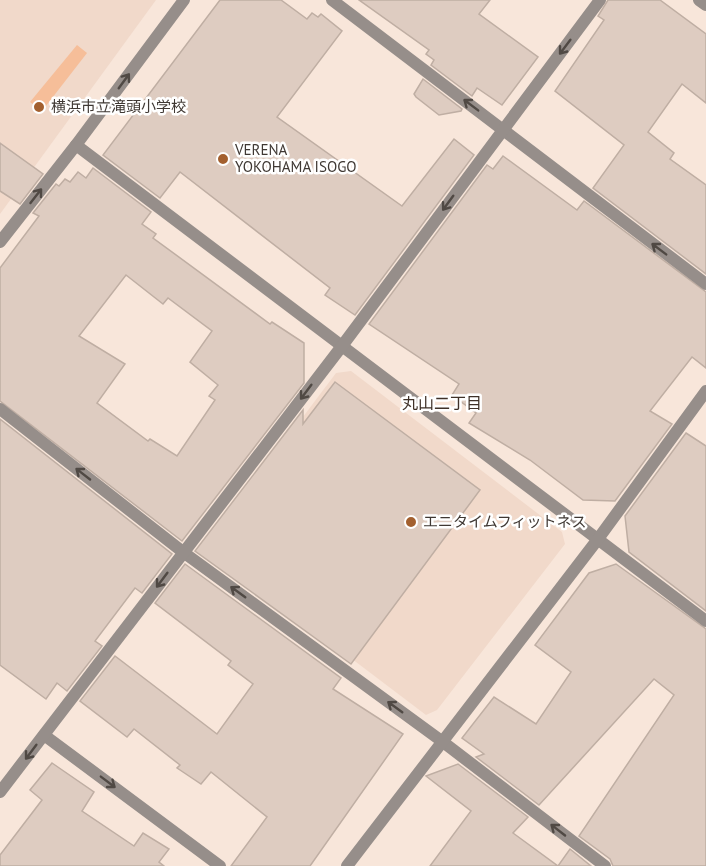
<svg xmlns="http://www.w3.org/2000/svg" width="706" height="866" font-family="'PT Sans','Noto Sans JP',sans-serif">
<style>
.built{fill:#f1d9ca}
.green{fill:#f6be99}
.building{fill:#deccc1;stroke:#bfaea3;stroke-width:1.5;fill-rule:evenodd}
.lines{fill:none;stroke-linecap:round;stroke-linejoin:round}
.street{stroke:#968e8a;stroke-width:12}
.oneway{stroke:#504944}
.poi-dot{fill:#a3602f;stroke:#fff;stroke-width:2}
.labels{text-anchor:middle;stroke-width:5;stroke-linejoin:round;paint-order:stroke}
.poi-label{font-size:15px;fill:#3f3833;stroke:#fff;text-anchor:start}
.neighbourhood-label{font-size:16px;fill:#3f3128;stroke:#fff}
</style>
<rect width="100%" height="100%" fill="#f8e6da"/>
<g class="built">
<polygon points="0,0 156,0 0,214"/>
<polygon points="351,371 562,532 565,544 437,710 426,715 212,553 211,539 336,373"/>
</g>
<polygon class="green" points="77,45 87,53 42,111 30,102"/>
<g class="building">
<polygon points="220,0 281,0 307,19 312,13 318,17 321,14 342,31 277,117 402,206 454,139 474,155 355,315 325,295 330,288 180,172 160,198 103,155"/>
<polygon points="359,0 490,0 479,14 538,57 502,105 477,88 472,96 431,65 434,60 426,54 429,50"/>
<polygon points="608,0 660,0 706,34 706,103 682,84 648,132 674,153 670,159 706,185 706,274 593,188 624,145 555,91 604,20 598,16"/>
<polygon points="423,79 462,109 461,111 439,115 416,97 414,94"/>
<polygon points="0,143 43,174 20,204 0,191"/>
<polygon points="503,156 577,210 584,201 706,292 706,368 692,357 650,411 672,424 615,501 583,500 530,460 469,423 476,413 452,395 459,384 369,324 487,165 493,169"/>
<path d="M93,168L151,212L142,224L156,234L153,238L270,324L272,322L304,343V383L182,541L0,401V268L39,216L33,213L56,184L59,186L65,179L70,182L78,172L86,178ZM126,275L163,304L168,298L212,331L190,362L218,385L209,396L215,400L177,456L150,439L148,441L97,403L125,364L79,336Z"/>
<polygon points="335,382 480,490 351,664 195,551 303,410 303,424"/>
<polygon points="0,419 172,554 142,593 135,588 95,641 102,646 67,691 57,683 46,699 0,665"/>
<polygon points="686,433 706,446 706,611 629,552 625,516"/>
<polygon points="185,564 341,678 333,689 403,734 310,866 231,866 267,817 211,772 201,784 177,768 180,765 134,729 127,737 80,701 115,656 217,734 253,684 228,665 231,661 155,603"/>
<polygon points="616,564 706,629 706,866 613,866 610,859 579,836 674,695 654,679 539,805 476,757 484,754 462,738 494,697 536,724 571,672 535,645 589,573"/>
<polygon points="52,763 94,792 82,811 134,846 143,833 169,849 159,862 164,866 0,866 0,855 42,800 30,790"/>
<polygon points="458,764 528,817 513,833 558,866 430,866 471,811 426,776"/>
<polygon points="570,849 591,866 558,866"/>
</g>
<g class="lines">
<g class="street">
<polyline points="332,0 706,284"/>
<polyline points="699,0 706,5"/>
<polyline points="76,145 706,621"/>
<polyline points="0,242 76,145 184,0"/>
<polyline points="0,409 183,552 443,742 605,866"/>
<polyline points="44,735 220,866"/>
<polyline points="0,792 342,346 600,0"/>
<polyline points="347,866 598,539 706,391"/>
</g>
</g>
<defs><path id="oneway-shaft" d="M-6 0H5M1.5-3L5.5 0L1.5 3" fill="none" stroke-width="1.6" stroke-linecap="round" stroke-linejoin="round" transform="scale(1.5)"/></defs>
<g class="oneway">
<use href="#oneway-shaft" transform="translate(565 47) rotate(127)"/>
<use href="#oneway-shaft" transform="translate(124 81) rotate(-54)"/>
<use href="#oneway-shaft" transform="translate(471 105) rotate(-143)"/>
<use href="#oneway-shaft" transform="translate(36 196) rotate(-52)"/>
<use href="#oneway-shaft" transform="translate(448 203) rotate(126)"/>
<use href="#oneway-shaft" transform="translate(659 249) rotate(-143)"/>
<use href="#oneway-shaft" transform="translate(306 392) rotate(127)"/>
<use href="#oneway-shaft" transform="translate(83 474) rotate(-142)"/>
<use href="#oneway-shaft" transform="translate(162 580) rotate(127)"/>
<use href="#oneway-shaft" transform="translate(238 592) rotate(-144)"/>
<use href="#oneway-shaft" transform="translate(395 707) rotate(-144)"/>
<use href="#oneway-shaft" transform="translate(31 752) rotate(127)"/>
<use href="#oneway-shaft" transform="translate(108 782) rotate(37)"/>
<use href="#oneway-shaft" transform="translate(558 830) rotate(-142)"/>
</g>
<g class="poi-dot">
<circle cx="39" cy="107" r="6"/>
<circle cx="223" cy="159" r="6"/>
<circle cx="411" cy="522" r="6"/>
</g>
<g class="labels">
<g class="poi-label">
<text x="51" y="112">横浜市立滝頭小学校</text>
<text x="235" y="155">VERENA<tspan x="235" dy="17">YOKOHAMA ISOGO</tspan></text>
<text x="423" y="527">エニタイムフィットネス</text>
</g>
<g class="neighbourhood-label">
<text x="442" y="409">丸山二丁目</text>
</g>
</g>
</svg>
